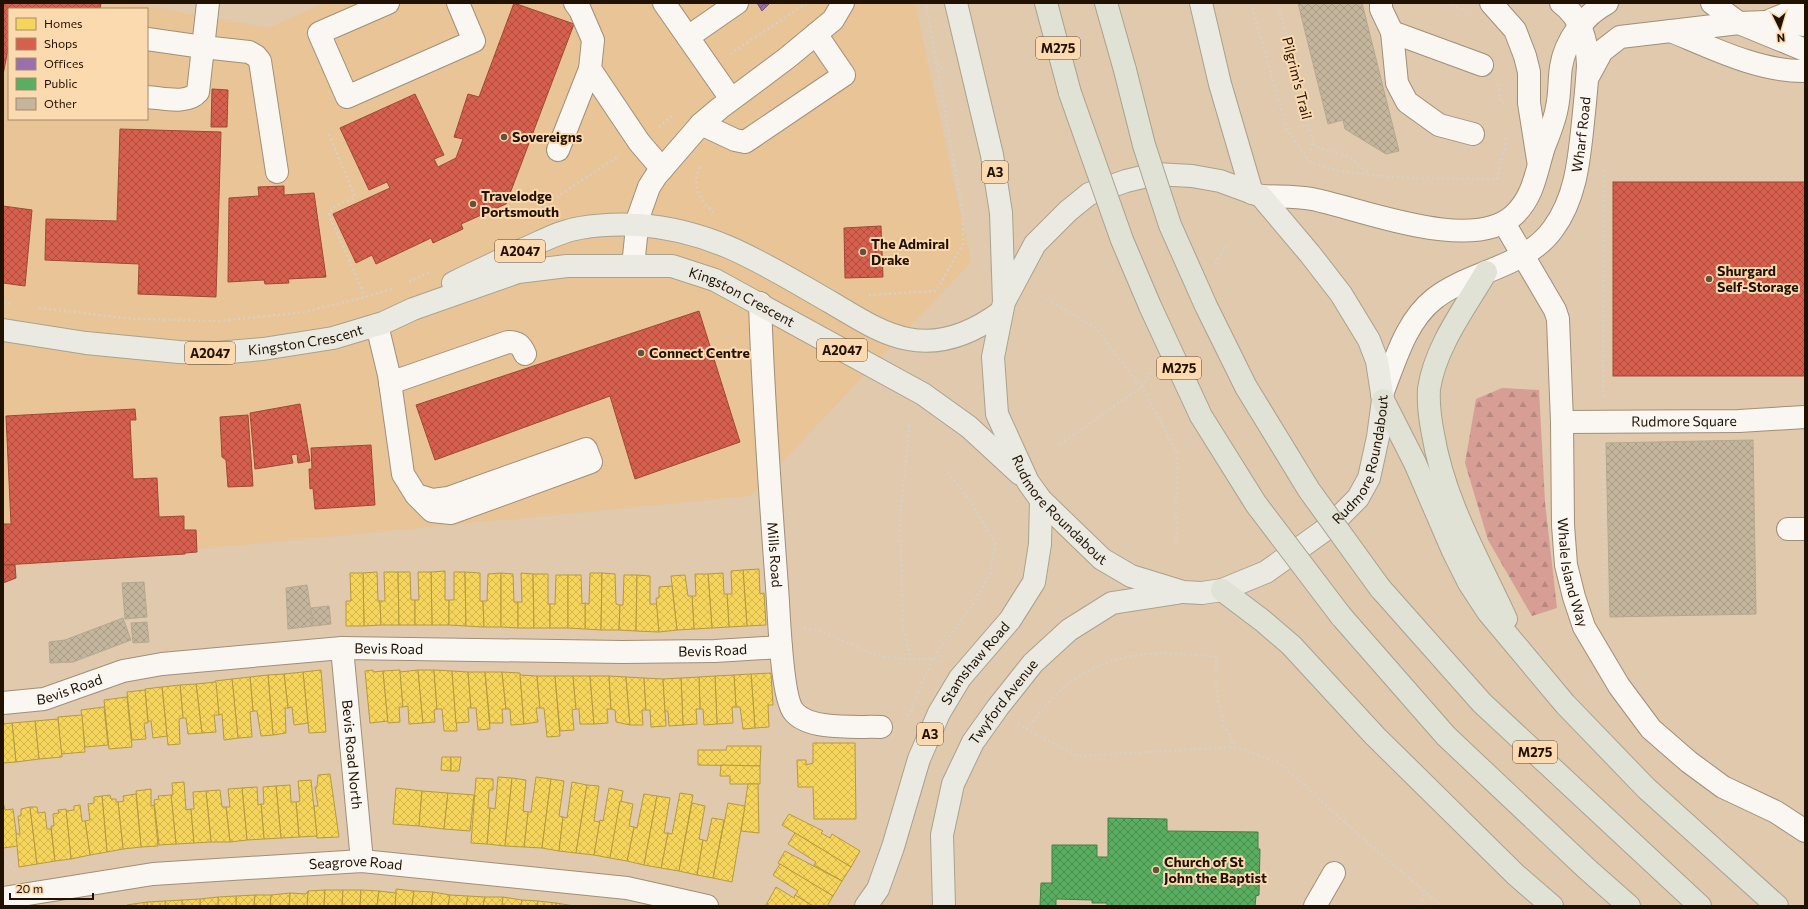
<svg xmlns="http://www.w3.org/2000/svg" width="1808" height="909" font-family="Commissioner,sans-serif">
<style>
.built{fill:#e8c497;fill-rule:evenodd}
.forest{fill:url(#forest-firs)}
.homes{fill:url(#homes-cross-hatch);stroke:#b69a40}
.shops{fill:url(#shops-cross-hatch);stroke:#9f4836}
.offices{fill:url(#offices-cross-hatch);stroke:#755478}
.public{fill:url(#public-cross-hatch);stroke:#497f44}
.building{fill:url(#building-cross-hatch);stroke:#b6a890}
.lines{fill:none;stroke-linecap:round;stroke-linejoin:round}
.minor-casing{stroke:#a08f78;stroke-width:24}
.major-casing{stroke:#a9a28c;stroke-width:24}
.highway-casing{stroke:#a9a28c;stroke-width:24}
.path{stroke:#d8d0c7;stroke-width:2.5;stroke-dasharray:2 3;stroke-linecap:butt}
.minor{stroke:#faf7f3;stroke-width:22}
.major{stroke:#ebeae2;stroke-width:22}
.highway{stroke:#e1e2d6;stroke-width:22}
.highway-bridge-casing{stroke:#a9a28c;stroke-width:24;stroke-linecap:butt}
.highway-bridge{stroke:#e1e2d6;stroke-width:22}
.poi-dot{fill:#63513d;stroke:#fcdab0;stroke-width:1.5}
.labels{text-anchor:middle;stroke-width:4;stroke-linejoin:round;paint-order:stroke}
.shield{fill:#fcdab0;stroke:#624d35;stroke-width:1}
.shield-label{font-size:13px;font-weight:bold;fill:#201100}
.street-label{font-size:14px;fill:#201100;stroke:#fcdab0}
.poi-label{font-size:14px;font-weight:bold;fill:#201100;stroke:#fcdab0;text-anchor:start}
</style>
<defs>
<pattern id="forest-firs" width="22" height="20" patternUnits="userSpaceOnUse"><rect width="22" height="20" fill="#d79e96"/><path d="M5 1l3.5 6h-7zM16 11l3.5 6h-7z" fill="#b88780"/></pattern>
<pattern id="homes-cross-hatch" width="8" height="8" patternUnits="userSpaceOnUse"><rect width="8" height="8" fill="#f6d55c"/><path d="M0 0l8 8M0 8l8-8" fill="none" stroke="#d3b64e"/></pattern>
<pattern id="shops-cross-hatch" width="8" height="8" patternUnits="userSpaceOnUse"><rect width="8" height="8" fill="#d6604d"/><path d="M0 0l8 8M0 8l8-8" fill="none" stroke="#ad4e3e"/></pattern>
<pattern id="offices-cross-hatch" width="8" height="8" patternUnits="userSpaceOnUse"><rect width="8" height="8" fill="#9970ab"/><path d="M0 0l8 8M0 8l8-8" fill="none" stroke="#7c5b89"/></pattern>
<pattern id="public-cross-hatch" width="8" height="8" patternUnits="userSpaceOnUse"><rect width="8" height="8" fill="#5aae61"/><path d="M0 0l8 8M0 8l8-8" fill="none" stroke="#4a8c4e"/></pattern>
<pattern id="building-cross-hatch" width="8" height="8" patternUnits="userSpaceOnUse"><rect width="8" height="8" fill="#c4b59d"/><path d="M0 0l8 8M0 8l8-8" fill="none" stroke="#a89b85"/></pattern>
</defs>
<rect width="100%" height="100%" fill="#e0c9ad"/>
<path class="built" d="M3,3H131L268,28L325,3H915L971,262L750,496L3,568ZM9,9H147V119H9Z"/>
<polygon class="forest" points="1502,388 1539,390 1545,502 1557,608 1532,616 1488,540 1465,463 1476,399"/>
<g class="homes">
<polygon points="759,569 760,594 764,593 766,625 747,626 743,570"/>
<polygon points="743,570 747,626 729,627 727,594 732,594 731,571"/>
<polygon points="445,571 445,600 449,600 449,625 432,625 431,572"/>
<polygon points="377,572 378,601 380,601 381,625 364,626 363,573"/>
<polygon points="384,572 398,572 399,625 381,625 380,601 385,601"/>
<polygon points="398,572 410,572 411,600 415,600 415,625 399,625"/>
<polygon points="418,572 431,572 432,625 415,625 415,600 419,600"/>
<polygon points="454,572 465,572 466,626 449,625 449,600 454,600"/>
<polygon points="465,572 480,573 480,601 483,601 484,627 466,626"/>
<polygon points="350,573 363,573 364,626 346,626 346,601 351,601"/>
<polygon points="501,573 501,627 484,627 483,601 487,601 488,574"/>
<polygon points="501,573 513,574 514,602 518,602 518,628 501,627"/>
<polygon points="521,573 533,574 534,628 518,628 518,602 522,602"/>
<polygon points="590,573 602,573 601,630 585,629 585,603 589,604"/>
<polygon points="602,573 615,574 616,604 620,605 619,630 601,630"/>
<polygon points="723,573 724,594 727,594 729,627 712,628 708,574"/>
<polygon points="533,574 548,574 548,604 550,604 550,628 534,628"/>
<polygon points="695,574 708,574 712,628 694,629 692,596 696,596"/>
<polygon points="556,575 568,575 568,628 550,628 550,604 555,604"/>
<polygon points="568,575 581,575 582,604 585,603 585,629 568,628"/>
<polygon points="624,575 637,575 636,631 619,630 620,605 623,605"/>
<polygon points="637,575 650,576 650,604 657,604 659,632 636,631"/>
<polygon points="685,575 688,596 692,596 694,629 677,630 671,576"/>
<polygon points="672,586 677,630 659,632 656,598 659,598 659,587"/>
<polygon points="321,670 326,732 309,733 303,672"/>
<polygon points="373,670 373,672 383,671 388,721 370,723 365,671"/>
<polygon points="400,670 403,707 399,707 400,722 388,723 383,671"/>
<polygon points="418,670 423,723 409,724 408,706 403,707 400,672"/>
<polygon points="418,670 434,670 437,709 434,710 435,722 423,723"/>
<polygon points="434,670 452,671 457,731 444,731 442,709 437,709"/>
<polygon points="452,671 468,672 471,708 468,708 469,722 456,723"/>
<polygon points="303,672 308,723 294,725 292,707 288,708 284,674"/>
<polygon points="468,672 485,672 490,729 478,730 476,708 471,708"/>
<polygon points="485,672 502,672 506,709 502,709 503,723 490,723"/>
<polygon points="502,672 520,673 524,724 511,725 510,709 506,709"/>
<polygon points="771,673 773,705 768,705 769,727 755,728 751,674"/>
<polygon points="284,674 288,708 285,708 286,733 273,735 268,675"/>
<polygon points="751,674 755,728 743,729 740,707 736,707 734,675"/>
<polygon points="268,675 273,735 261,736 257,711 253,711 250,677"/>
<polygon points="520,675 537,676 540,708 536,708 538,722 524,724"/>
<polygon points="734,675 736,707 732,707 733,723 717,724 715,676"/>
<polygon points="537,676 555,676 560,736 547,737 544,708 540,708"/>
<polygon points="555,676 573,676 576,709 572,710 574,730 560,731"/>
<polygon points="573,676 590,676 594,724 580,724 579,709 576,709"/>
<polygon points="590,676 609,676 611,709 607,709 608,723 594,724"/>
<polygon points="609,676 626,677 630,725 616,722 615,710 611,709"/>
<polygon points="715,676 717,724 704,725 703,709 700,709 699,677"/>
<polygon points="250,677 253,711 250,712 252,737 238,738 232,679"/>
<polygon points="626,677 644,678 646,710 642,710 643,725 630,725"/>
<polygon points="699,677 700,709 696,709 697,724 683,725 681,678"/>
<polygon points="644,678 663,679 666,726 651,727 650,710 646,710"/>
<polygon points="681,678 683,725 669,726 668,711 665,711 663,679"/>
<polygon points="232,679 238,738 224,740 222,714 219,715 215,681"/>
<polygon points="216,682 219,715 214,715 216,732 202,733 196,684"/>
<polygon points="196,684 202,733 188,734 186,718 183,718 180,685"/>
<polygon points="180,685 183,718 179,719 180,744 168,745 162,687"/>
<polygon points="162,687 167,736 153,738 151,721 148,721 145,689"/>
<polygon points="145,690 148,723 144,723 146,739 132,740 127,692"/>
<polygon points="127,697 132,747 109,749 104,700"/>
<polygon points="104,707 108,745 85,747 81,710"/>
<polygon points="82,715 85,752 61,754 58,717"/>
<polygon points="58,719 62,757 39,759 35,721"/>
<polygon points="35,721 39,759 16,762 12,723"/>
<polygon points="12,723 16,762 3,763 3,724"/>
<polygon points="813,743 855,743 856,819 814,819 813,787 798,787 797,760 806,760 806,765 813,763"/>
<polygon points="727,746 761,746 760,766 698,765 698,750 726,750"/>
<polygon points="442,757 451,757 451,771 441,770"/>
<polygon points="451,757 461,757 459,771 451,771"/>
<polygon points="721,765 760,766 760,784 730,784 730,776 720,776"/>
<polygon points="330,774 339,837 317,838 314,806 318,806 315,787 317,787 318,775"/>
<polygon points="498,777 512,778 505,846 487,844 490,808 495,809"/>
<polygon points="536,777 551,779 542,848 524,847 528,812 531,812"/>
<polygon points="476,778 493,779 493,790 489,790 488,808 490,808 487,844 471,843"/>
<polygon points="512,778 526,780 523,811 528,812 524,847 505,846"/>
<polygon points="551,779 564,781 559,816 563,817 559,851 542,848"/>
<polygon points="311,780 317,836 299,837 296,802 300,801 298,781"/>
<polygon points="184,782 186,810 191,809 194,843 176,844 171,795 173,794 172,783"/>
<polygon points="572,782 587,785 576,853 559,851 563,817 567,818"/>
<polygon points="748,784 758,784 759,833 741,831"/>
<polygon points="290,785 291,802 296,802 299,837 281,838 276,786"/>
<polygon points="587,785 599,786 594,821 600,822 594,855 576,853"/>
<polygon points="276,786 281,838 264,839 261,804 264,804 263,787"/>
<polygon points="257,787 258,805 261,804 264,839 247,840 242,788"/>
<polygon points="242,788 247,840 230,842 226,807 230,807 228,789"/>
<polygon points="396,788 422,791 419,826 393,824"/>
<polygon points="609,788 623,791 610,858 594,855 600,820 603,821"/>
<polygon points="151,789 151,806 154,805 158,846 141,847 136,791"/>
<polygon points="220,790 222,807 226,807 230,842 211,842 206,791"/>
<polygon points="206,791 211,842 194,843 191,809 194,809 193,792"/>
<polygon points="422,791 448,793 444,829 419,826"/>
<polygon points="448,793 474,795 470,831 444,829"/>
<polygon points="680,793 693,795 679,871 661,868 668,833 672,834"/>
<polygon points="136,794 141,847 123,849 118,802 124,801 123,796"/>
<polygon points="644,794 657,796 644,865 627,861 634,827 637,828"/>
<polygon points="110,795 111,799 116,799 116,802 118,802 123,849 107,852 102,796"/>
<polygon points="171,795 176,844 159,845 154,800 159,799 158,796"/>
<polygon points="102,796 107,852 90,855 85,821 90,820 88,804 94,803 94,797"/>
<polygon points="657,796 670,798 664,833 668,833 661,868 644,865"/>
<polygon points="620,801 633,804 629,826 634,827 627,861 610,858"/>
<polygon points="3,802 5,810 13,809 18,846 3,848"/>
<polygon points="692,803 705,806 699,839 703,840 697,875 679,871"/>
<polygon points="728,803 745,806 732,882 713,878"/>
<polygon points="80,805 82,821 85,821 90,855 71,859 66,811 74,810 74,806"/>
<polygon points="30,807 37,864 19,867 16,834 20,834 18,816 21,816 21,809"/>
<polygon points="30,807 37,807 38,813 45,812 47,829 51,829 55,861 37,864"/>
<polygon points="66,809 71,859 55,861 51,826 54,826 53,814 59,813 58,810"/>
<polygon points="789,814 823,831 821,833 830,838 832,834 860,851 851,867 782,825"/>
<polygon points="712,818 724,820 713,878 697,875 703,840 707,841"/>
<polygon points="795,833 851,867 842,881 814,865 816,862 788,844"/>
<polygon points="785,851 842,881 833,896 778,863"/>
<polygon points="780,864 833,896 827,906 813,906 795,895 798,891 773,875"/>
<polygon points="776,887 794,898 795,895 813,906 768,906 766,905"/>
<polygon points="396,889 414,891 412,906 395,906"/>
<polygon points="325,890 324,906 307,906 308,891"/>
<polygon points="325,890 343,890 342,906 324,906"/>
<polygon points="343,890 361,890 360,906 342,906"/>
<polygon points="361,890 379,891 377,906 360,906"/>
<polygon points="308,891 307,906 289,906 290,893 306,894"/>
<polygon points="379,891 396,893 395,906 377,906"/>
<polygon points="414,891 433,892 431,906 412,906"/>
<polygon points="433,892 450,895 448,906 431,906"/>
<polygon points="290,893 289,906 270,906 271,895"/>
<polygon points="255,895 254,906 236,906 236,896"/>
<polygon points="255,895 271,895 270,906 254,906"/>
<polygon points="450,895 468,896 466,906 448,906"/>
<polygon points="236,896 236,906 218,906 218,897"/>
<polygon points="468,896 485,897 483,906 466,906"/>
<polygon points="218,897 218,906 200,906 200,899"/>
<polygon points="485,897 503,897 502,906 483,906"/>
<polygon points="503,897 522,900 521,906 502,906"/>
<polygon points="200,899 200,906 182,906 182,900"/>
<polygon points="182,900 182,906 165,906 165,901"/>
<polygon points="522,900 538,901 537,906 521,906"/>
<polygon points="165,901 165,906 147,906 147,902"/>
<polygon points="538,901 556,903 556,906 537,906"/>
<polygon points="147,902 147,906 127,906 127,905"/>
<polygon points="556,903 574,906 556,906"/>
</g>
<g class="shops">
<polygon points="3,3 101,3 100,9 9,9 9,44 3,75"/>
<polygon points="514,3 574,24 506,204 461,224 463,229 433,243 431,238 376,264 372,255 356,263 333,214 390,188 387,182 369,190 340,128 415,94 444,155 434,159 438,167 456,158 463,139 454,137 468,94 479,97"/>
<polygon points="212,89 228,90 227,127 211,127"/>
<polygon points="120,129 221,132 216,297 138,294 139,264 45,260 46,219 117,221"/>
<rect x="1613" y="182" width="192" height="194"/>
<polygon points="284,186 284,195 314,193 326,277 288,279 289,283 265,284 264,280 228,282 229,198 259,196 258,187"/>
<polygon points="3,206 32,210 25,286 3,283"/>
<polygon points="881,226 883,277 845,278 844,228"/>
<polygon points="699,311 740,442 635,479 610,396 435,460 416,405"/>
<polygon points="300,404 310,461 298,463 297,454 291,455 293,463 255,469 250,413"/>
<polygon points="135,409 136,420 130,420 133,479 157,478 159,517 184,516 184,530 196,530 197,552 185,553 185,554 3,565 3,524 11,524 6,416"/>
<polygon points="248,415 253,486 228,487 226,460 222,457 220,417"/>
<polygon points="371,445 375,505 315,509 313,488 310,489 309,469 312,469 311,448"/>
<polygon points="3,565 15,565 16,578 3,583"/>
</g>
<polygon class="offices" points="757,3 770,3 762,11"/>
<polygon class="public" points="1108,818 1167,819 1167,831 1258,832 1258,849 1260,849 1259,895 1256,896 1255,906 1107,906 1107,903 1092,903 1092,900 1056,899 1056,906 1040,906 1041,883 1052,883 1052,845 1097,845 1097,857 1108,857"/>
<g class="building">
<polygon points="1298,3 1362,3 1399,151 1386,154 1345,129 1343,120 1328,124"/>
<polygon points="1753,440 1756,614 1610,617 1606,443"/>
<polygon points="144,582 147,617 125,619 122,583"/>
<polygon points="307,585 313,626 288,629 286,588"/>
<polygon points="329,606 331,624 313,626 311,608"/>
<polygon points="123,618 131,640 73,662 50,663 49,642 65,640"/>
<polygon points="147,622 149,642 133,643 131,623"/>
</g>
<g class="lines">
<g class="minor-casing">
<g id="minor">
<polyline points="388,3 319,33 347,97 474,41 458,3"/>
<polyline points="575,3 580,10 593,40 590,69 639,142 662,169"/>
<polyline points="664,3 731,99"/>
<polyline points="1381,3 1381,9 1392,32 1482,65"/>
<polyline points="1491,3 1515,30 1525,56 1529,72 1529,103 1538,160"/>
<polyline points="1712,3 1739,23 1805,50"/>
<polyline points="1771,20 1805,6"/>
<path d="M1671,31C1712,48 1760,72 1805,71"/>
<polyline points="1392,32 1397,83 1407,102 1439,125 1473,134"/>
<polyline points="688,37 737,3"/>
<polyline points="147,39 203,47 249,52 256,56 260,61 277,172"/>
<polyline points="1589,75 1602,51 1620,37 1739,23 1766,22 1805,25"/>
<path d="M147,97C163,98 187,105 198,92L208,3"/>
<polyline points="701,124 735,140 745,142 844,75 816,34"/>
<polyline points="558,150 590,69"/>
<path d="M1261,196C1277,197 1296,196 1312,199C1362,209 1472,254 1514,215C1534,196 1536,172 1544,147C1549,134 1555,120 1557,107C1560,94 1559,80 1561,67C1565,41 1584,15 1607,3"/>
<path id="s1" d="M1504,223L1555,310L1558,319L1562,422L1563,525L1566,565L1574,597L1584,627L1619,686L1651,729L1689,762L1723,787L1776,812L1805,831"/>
<polyline points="633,266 638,218 649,187 656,176 701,124 720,108 787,58 833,20 843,3"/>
<path id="s2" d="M760,303C763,398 770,493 777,587C779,611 781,697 794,712C810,731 858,726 881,727"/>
<polyline points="377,325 389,375 403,474 416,495 432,511 451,513 591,462 586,449 448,498 433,500 416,495"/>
<path d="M390,383L508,342C518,342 521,345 525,354"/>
<path id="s3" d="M1382,394C1395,362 1405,322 1434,299C1469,271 1525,268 1553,229C1576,198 1579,160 1583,122C1585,103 1587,84 1588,65C1587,40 1581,18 1561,3"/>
<path id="s4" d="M1562,422L1739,421L1805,417"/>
<polyline points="1788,529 1805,529"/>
<path id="s5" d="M342,648L362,861"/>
<path id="s6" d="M3,703L44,699L123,671L162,664L342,648L622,652L715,651L781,647"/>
<path id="s7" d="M3,898L153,874L362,861L627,888L707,906"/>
<polyline points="1315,906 1334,873"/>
</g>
</g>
<g class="major-casing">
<g id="major">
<path id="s8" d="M956,3L992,155L1001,213L1004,302L993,357L997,414L1028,482L1041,500L1102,559L1131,576L1183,592L1202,593L1222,590L1266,572L1329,527L1358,498L1369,478L1378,437L1383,400L1377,361L1369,340L1341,294L1310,254L1261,196L1220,181L1192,176L1155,174L1126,181L1089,194L1068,211L1035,244L1004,302"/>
<polyline points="1201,3 1220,84 1252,193"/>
<path d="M453,283C477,271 500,261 524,249C543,241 560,231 580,228C598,225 620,224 638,225C715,230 767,266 832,303C856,317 881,334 908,339C943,346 974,332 1001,312"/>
<path id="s9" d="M3,330L86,343L179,352L217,353L263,349L333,338L383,323L413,309L518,272L567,266H672L715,280L923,394L969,427L1020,474"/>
<path id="s10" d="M866,906L878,889L893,847L919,759L939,713L960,678L1010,620L1034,582L1040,544L1041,500"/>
<path id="s11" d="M944,906L942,835L953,784L973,742L998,707L1033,663L1069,630L1112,603L1177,593"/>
</g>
</g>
<g class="highway-casing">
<g id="highway">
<polyline points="1046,3 1070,93"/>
<polyline points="1106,3 1125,70"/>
<path d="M1486,272C1465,308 1435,347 1429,389C1428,404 1430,419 1433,434C1444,501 1478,558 1506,619"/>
<polyline points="1383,400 1415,463 1453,551 1469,583 1488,612 1565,704 1646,788 1777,906"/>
<polyline points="1380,588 1482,703 1700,906"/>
<polyline points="1222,590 1263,621 1291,645 1375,736 1516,875 1552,906"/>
<polyline points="1341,616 1446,736 1587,869 1629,906"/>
</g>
</g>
<g class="path">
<polyline points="1251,3 1287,130 1310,162 1343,172 1404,178 1497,179 1507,135"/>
<polyline points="1278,3 1313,144 1309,153"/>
<polyline points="1447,3 1467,11"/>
<polyline points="730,54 807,3"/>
<polyline points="938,63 946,74"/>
<polyline points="1498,84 1501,102 1504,103"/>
<polyline points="659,127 673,115"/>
<polyline points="329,134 355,197 333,207 329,214 365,297"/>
<polyline points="1313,144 1320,148 1350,157 1369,174"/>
<path d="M700,167C690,188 701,200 715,214"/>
<polyline points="523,219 619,156"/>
<polyline points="1215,264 1228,244"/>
<polyline points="409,282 430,272"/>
<polyline points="869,295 936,291 963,244 963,213 926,3"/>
<polyline points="1047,299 1095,328 1142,387 1177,453 1176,544"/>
<polyline points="3,302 10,304"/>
<polyline points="39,308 134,319 219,321 304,312 365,297 392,289"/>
<polyline points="1603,397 1604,170"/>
<polyline points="910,425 900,514 903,626 911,660"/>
<polyline points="1060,444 1142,387 1152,370"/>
<polyline points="1603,446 1605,607"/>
<polyline points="804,628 820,631 879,656 911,660 933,658 940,663"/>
<polyline points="906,721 933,658 974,603 991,572 995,544 972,503 946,471"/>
<polyline points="1018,723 1026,729 1078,756 1236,747 1280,763 1353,830 1442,906"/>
<path d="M1026,729C1039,715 1052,696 1068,684C1114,649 1161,651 1216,657V688L1224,726L1236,747"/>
<polyline points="3,858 16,871"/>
<polyline points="1421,906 1424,892"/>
</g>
<use href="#minor" class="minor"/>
<use href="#major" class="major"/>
<use href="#highway" class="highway"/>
<g class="highway-bridge-casing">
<g id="highway-bridge">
<polyline points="1125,70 1144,145 1170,225 1206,306 1246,387 1309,490 1380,588"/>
<polyline points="1070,93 1122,240 1150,306 1201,416 1256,504 1341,616"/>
</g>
</g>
<use href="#highway-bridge" class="highway-bridge"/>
</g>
<g class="poi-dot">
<circle cx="504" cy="137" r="4"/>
<circle cx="473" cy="204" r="4"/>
<circle cx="863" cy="252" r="4"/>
<circle cx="1709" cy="279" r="4"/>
<circle cx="641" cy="353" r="4"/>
<circle cx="1156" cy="870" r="4"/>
</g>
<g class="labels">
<g class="shield">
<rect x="1036" y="37" width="44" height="22" rx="3"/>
<rect x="982" y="161" width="26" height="22" rx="3"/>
<rect x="495" y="240" width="50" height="22" rx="3"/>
<rect x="817" y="339" width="50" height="22" rx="3"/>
<rect x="185" y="342" width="50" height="22" rx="3"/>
<rect x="1157" y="357" width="44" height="22" rx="3"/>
<rect x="917" y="723" width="26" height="22" rx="3"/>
<rect x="1513" y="741" width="44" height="22" rx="3"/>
</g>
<g class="shield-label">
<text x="1058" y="53">M275</text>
<text x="995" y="177">A3</text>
<text x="520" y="256">A2047</text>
<text x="842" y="355">A2047</text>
<text x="210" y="358">A2047</text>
<text x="1179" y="373">M275</text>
<text x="930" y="739">A3</text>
<text x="1535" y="757">M275</text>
</g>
<g class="street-label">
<text transform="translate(1297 78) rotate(76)" y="5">Pilgrim's Trail</text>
<text dy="5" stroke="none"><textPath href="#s3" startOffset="349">Wharf Road</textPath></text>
<text dy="5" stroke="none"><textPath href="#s9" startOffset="760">Kingston Crescent</textPath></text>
<text dy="5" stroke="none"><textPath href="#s9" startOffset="305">Kingston Crescent</textPath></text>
<text dy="5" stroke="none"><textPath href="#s4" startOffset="122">Rudmore Square</textPath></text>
<text dy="5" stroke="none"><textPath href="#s8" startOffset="929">Rudmore Roundabout</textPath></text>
<text dy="5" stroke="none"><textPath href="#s8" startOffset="533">Rudmore Roundabout</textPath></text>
<text dy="5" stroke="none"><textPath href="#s2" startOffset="252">Mills Road</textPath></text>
<text dy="5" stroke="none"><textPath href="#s1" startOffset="365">Whale Island Way</textPath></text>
<text dy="5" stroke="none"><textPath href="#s6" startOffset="392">Bevis Road</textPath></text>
<text dy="5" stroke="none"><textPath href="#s6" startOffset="716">Bevis Road</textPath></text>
<text dy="5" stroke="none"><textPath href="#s10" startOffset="269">Stamshaw Road</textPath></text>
<text dy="5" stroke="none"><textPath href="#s6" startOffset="68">Bevis Road</textPath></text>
<text dy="5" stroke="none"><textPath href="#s11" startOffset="220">Twyford Avenue</textPath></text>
<text dy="5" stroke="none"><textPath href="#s5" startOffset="107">Bevis Road North</textPath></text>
<text dy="5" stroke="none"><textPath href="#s7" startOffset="355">Seagrove Road</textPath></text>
</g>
<g class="poi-label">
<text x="512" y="142">Sovereigns</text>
<text x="481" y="201">Travelodge<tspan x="481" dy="16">Portsmouth</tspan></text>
<text x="871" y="249">The Admiral<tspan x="871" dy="16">Drake</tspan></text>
<text x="1717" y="276">Shurgard<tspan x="1717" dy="16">Self-Storage</tspan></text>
<text x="649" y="358">Connect Centre</text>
<text x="1164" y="867">Church of St<tspan x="1164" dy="16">John the Baptist</tspan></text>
</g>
</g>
<rect width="1808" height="909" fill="none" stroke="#201100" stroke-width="8"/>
<rect x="8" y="8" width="140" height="112" fill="#fcdab0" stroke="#a48a6a"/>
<rect x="16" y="18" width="20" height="12" fill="#f6d55c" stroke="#a48a6a"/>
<text x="44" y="28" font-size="12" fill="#201100">Homes</text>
<rect x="16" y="38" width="20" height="12" fill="#d6604d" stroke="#a48a6a"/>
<text x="44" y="48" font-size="12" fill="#201100">Shops</text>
<rect x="16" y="58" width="20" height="12" fill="#9970ab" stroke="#a48a6a"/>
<text x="44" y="68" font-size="12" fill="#201100">Offices</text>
<rect x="16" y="78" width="20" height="12" fill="#5aae61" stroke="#a48a6a"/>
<text x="44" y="88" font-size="12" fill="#201100">Public</text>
<rect x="16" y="98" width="20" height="12" fill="#c4b59d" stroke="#a48a6a"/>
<text x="44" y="108" font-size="12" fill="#201100">Other</text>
<g transform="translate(1780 28) rotate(175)" stroke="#fcdab0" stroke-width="3" paint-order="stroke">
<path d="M0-3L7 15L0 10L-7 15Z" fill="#201100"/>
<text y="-6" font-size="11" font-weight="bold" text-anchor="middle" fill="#201100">N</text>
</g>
<path d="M10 893v6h83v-6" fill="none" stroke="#201100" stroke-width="2"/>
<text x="16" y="893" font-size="12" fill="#201100" stroke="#fcdab0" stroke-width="3" paint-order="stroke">20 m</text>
</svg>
